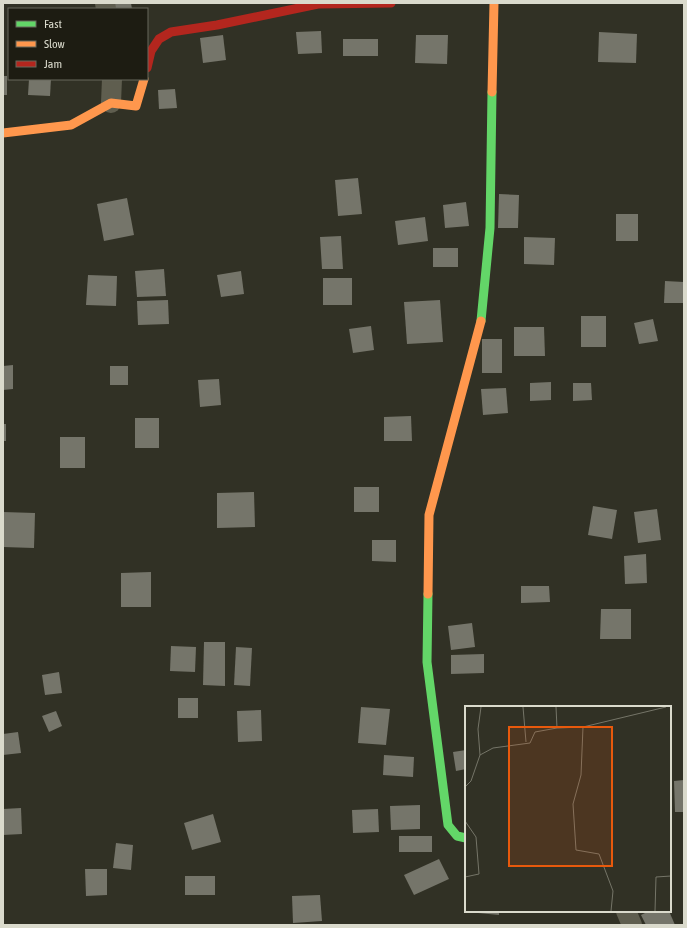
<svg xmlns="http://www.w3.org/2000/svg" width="687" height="928" font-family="'Asap Condensed',sans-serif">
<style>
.building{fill:#75756a}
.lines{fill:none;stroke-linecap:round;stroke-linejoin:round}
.street{stroke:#5f5e4f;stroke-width:20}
.fast{stroke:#63d668;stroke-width:9}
.slow{stroke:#ff974d;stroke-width:9}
.jam{stroke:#b3261e;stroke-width:9}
.inset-road{fill:none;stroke:#757568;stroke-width:1}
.view{fill:#e8590c;fill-opacity:0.15;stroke:#e8590c;stroke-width:2}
.inset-edge{fill:none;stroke:#dadacc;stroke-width:2}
</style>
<rect width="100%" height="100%" fill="#313125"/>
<g class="building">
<polygon points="111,3 131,3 132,9 111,9"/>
<polygon points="321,31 322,53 298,54 296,32"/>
<polygon points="599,32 637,34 636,63 598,62"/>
<polygon points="223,35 226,60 203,63 200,38"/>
<polygon points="416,35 448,35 447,64 415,63"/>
<rect x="343" y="39" width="35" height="17"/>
<rect x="3" y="76" width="4" height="19"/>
<polygon points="29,79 51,79 50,96 28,95"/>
<polygon points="175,89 177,108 159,109 158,90"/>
<polygon points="358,178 362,214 338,216 335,180"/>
<polygon points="499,194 519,195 518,228 498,228"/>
<polygon points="127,198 134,235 104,241 97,204"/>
<polygon points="466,202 469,226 445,228 443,205"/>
<rect x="616" y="214" width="22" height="27"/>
<polygon points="425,217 428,241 398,245 395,221"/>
<polygon points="341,236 343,269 322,269 320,237"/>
<polygon points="524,237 555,238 554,265 524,264"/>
<rect x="433" y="248" width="25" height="19"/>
<polygon points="164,269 166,296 137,297 135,271"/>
<polygon points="241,271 244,294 221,297 217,275"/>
<polygon points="88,275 117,276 116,306 86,305"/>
<rect x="323" y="278" width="29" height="27"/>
<polygon points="665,281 684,282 684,303 664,303"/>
<polygon points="168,300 169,324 138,325 137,301"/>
<polygon points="440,300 443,342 407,344 404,302"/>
<rect x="581" y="316" width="25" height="31"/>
<polygon points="653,319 658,341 639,344 634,323"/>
<polygon points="371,326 374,350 353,353 349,329"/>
<polygon points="514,327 544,327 545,356 514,356"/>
<rect x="482" y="339" width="20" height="34"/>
<polygon points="13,365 13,389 3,390 3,366"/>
<rect x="110" y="366" width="18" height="19"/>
<polygon points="219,379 221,405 200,407 198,380"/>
<polygon points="551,382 551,400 530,401 530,383"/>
<polygon points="573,383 591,383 592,400 573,401"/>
<polygon points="506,388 508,413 483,415 481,389"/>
<polygon points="411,416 412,441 384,441 384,417"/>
<rect x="135" y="418" width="24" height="30"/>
<rect x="3" y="424" width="3" height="17"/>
<rect x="60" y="437" width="25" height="31"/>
<rect x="354" y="487" width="25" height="25"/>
<polygon points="254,492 255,527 217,528 217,493"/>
<polygon points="593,506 617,510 612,539 588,535"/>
<polygon points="657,509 661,540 638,543 634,512"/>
<polygon points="3,512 35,513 34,548 3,547"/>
<polygon points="372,540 396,540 396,562 372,561"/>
<polygon points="646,554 647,583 625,584 624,556"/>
<polygon points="151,572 151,607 121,607 121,573"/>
<polygon points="521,586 549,586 550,602 521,603"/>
<polygon points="601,609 631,609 631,639 600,639"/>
<polygon points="472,623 475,647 451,650 448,626"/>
<polygon points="204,642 225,642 225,686 203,685"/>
<polygon points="171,646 196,647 195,672 170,671"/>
<polygon points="236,647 252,648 250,686 234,685"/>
<polygon points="484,654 484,673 451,674 451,655"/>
<polygon points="59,672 62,693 45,695 42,675"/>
<rect x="178" y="698" width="20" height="20"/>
<polygon points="361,707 390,709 386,745 358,743"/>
<polygon points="261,710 262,741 238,742 237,711"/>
<polygon points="56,711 62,726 49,732 42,716"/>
<polygon points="18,732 21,753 3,755 3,734"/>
<polygon points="466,750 466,769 456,771 453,752"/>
<polygon points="384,755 414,757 413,777 383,775"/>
<polygon points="684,780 684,812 675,812 674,781"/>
<polygon points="420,805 420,829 391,830 390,806"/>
<polygon points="21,808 22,834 3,835 3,809"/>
<polygon points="378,809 379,832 353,833 352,810"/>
<polygon points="213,814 221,842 192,850 184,823"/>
<rect x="399" y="836" width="33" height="16"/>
<polygon points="116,843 133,845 131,870 113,868"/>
<polygon points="439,859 449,879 414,895 404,875"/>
<polygon points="85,869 107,869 107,895 86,896"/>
<rect x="185" y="876" width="30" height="19"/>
<polygon points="320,895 322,921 293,923 292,896"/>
<polygon points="478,911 499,911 499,915 478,913"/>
<polygon points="649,911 669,911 675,925 646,925 641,915"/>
</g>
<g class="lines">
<g class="street">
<polyline points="105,3 106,9"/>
<polyline points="111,103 112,79"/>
<polyline points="626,911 632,925"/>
</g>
<g class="fast">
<polyline points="481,321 490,228 492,92"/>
<polyline points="428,594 427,662 448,825 457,836 466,838"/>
</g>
<g class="slow">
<polyline points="492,92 494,3"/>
<polyline points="3,133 71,125 111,103 136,106 144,79"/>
<polyline points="428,594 429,515 481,321"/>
</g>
<polyline class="jam" points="147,68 151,51 159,39 171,32 217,25 318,4 391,3"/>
</g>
<g transform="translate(465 706)">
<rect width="206" height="206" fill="#313125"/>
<path class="inset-road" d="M58,1L61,36M91,1L92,22M118,21L116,69L108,98L111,144L134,148L148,185L146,205M15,49L13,23L16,1M0,81L6,75L15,49L28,42L65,37L70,26L92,22L118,21L201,1M0,115L11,131L14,168L0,171M190,205L191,171L206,170"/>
<path class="view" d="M44,21H147V160H44Z"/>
<rect width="206" height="206" class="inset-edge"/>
</g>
<rect width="687" height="928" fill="none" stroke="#dadacc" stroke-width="8"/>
<rect x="8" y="8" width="140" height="72" fill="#1d1c12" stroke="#69685c"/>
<rect x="16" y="21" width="20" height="6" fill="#63d668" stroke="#69685c"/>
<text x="44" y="28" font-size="12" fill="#dadacc">Fast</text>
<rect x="16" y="41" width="20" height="6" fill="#ff974d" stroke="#69685c"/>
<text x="44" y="48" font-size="12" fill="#dadacc">Slow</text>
<rect x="16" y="61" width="20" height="6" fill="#b3261e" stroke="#69685c"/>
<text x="44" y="68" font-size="12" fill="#dadacc">Jam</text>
</svg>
